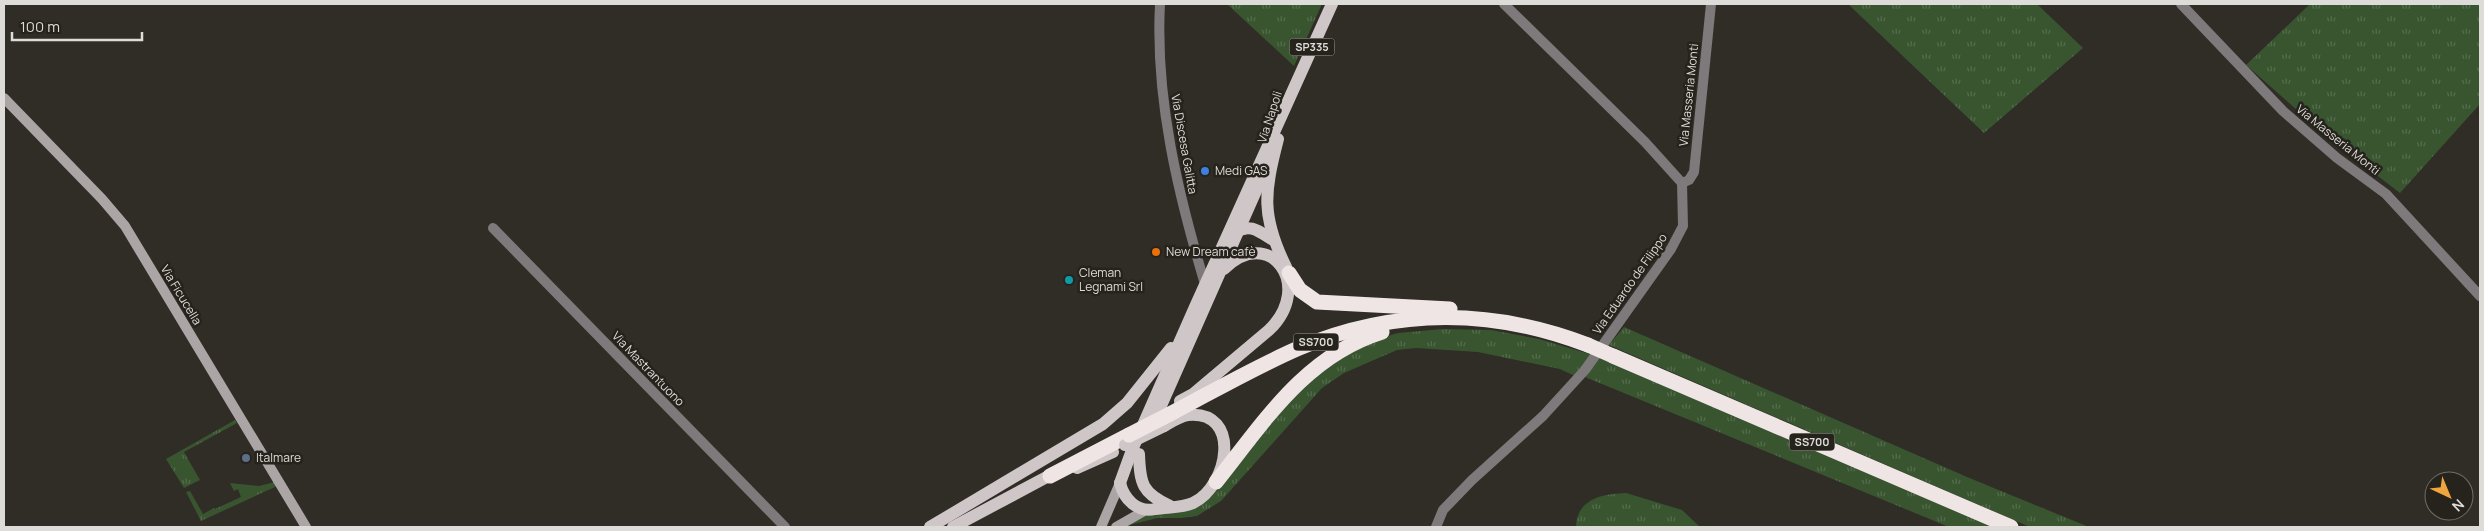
<svg xmlns="http://www.w3.org/2000/svg" width="2484" height="531" font-family="Manrope,sans-serif">
<style>
.grass{fill:url(#grass-tufts)}
.lines{fill:none;stroke-linecap:round;stroke-linejoin:round}
.street{stroke:#7e797a;stroke-width:10}
.secondary{stroke:#aca5a5;stroke-width:10}
.primary{stroke:#cfc6c7;stroke-width:12}
.highway{stroke:#f0e5e5;stroke-width:15}
.primary-bridge{stroke:#cfc6c7;stroke-width:12}
.highway-bridge{stroke:#f0e5e5;stroke-width:15}
.shop-dot{fill:#3f7fe0;stroke:#26231d;stroke-width:2}
.food-dot{fill:#e8710a;stroke:#26231d;stroke-width:2}
.culture-dot{fill:#0f9aa8;stroke:#26231d;stroke-width:2}
.service-dot{fill:#5c6f8a;stroke:#26231d;stroke-width:2}
.labels{text-anchor:middle;stroke-width:5;stroke-linejoin:round;paint-order:stroke}
.shield{fill:#26231d;stroke:#a7a4a0;stroke-width:1}
.shield-label{font-size:11px;font-weight:bold;fill:#dedcd8}
.street-label{font-size:12px;fill:#dedcd8;stroke:#26231d}
.poi-label{font-size:12px;fill:#dedcd8;stroke:#26231d;text-anchor:start}
</style>
<defs>
<pattern id="grass-tufts" width="24" height="20" patternUnits="userSpaceOnUse" patternTransform="scale(1.25)"><rect width="24" height="20" fill="#385530"/><path d="M3 7l-1-3M5 7V3M7 7l1-3M15 17l-1-3M17 17v-4M19 17l1-3" fill="none" stroke="#546d4d"/></pattern>
</defs>
<rect width="100%" height="100%" fill="#302c26"/>
<g class="grass">
<polygon points="1227,4 1322,4 1294,66"/>
<polygon points="1848,4 2037,4 2083,48 1984,133"/>
<polygon points="2310,4 2480,4 2480,104 2400,193 2331,140 2246,65"/>
<polygon points="1624,327 1967,477 2089,527 2030,527 1609,345"/>
<polygon points="1443,329 1491,330 1539,339 1593,355 1575,376 1560,369 1478,352 1416,348 1397,350 1344,373 1322,388 1221,501 1197,516 1181,518 1157,518 1122,527 1144,515 1188,510 1296,390 1364,343 1398,333"/>
<polygon points="1599,358 1995,527 1949,527 1585,377"/>
<polygon points="235,420 237,423 184,452 200,480 184,488 166,459"/>
<polygon points="275,482 277,486 201,521 186,492 190,491 203,514 214,508 215,509 241,497 238,489 234,491 230,483 259,486"/>
<path d="M1626,493L1682,510L1700,527H1576C1577,498 1603,494 1626,493Z"/>
</g>
<g class="lines">
<g class="street">
<path d="M1160,4C1155,99 1178,194 1205,284"/>
<polyline points="2181,4 2283,111 2337,158 2386,194 2480,296"/>
<polyline points="1682,183 1689,180 1694,172 1711,4"/>
<polyline points="493,228 785,527"/>
<polyline points="1436,527 1443,510 1472,480 1543,416 1585,370 1671,249 1683,226 1682,183 1645,142 1504,4"/>
</g>
<g class="secondary">
<polyline points="4,98 102,199 125,226 306,527"/>
<polyline points="1101,527 1120,483"/>
<polyline points="1116,527 1146,510"/>
</g>
<g class="primary">
<path d="M1278,139C1264,193 1261,216 1286,267"/>
<path d="M1235,233C1249,222 1260,232 1273,240"/>
<path d="M1180,401L1193,394L1269,330C1315,286 1270,224 1224,269"/>
<polyline points="1152,426 1263,175"/>
<path d="M1139,454C1140,484 1142,493 1170,506"/>
<polyline points="1077,468 1113,452"/>
<polyline points="1120,483 1132,450 1195,307 1332,4"/>
<path d="M1120,483C1124,499 1137,513 1155,509C1168,507 1182,508 1193,503C1229,486 1242,410 1188,415C1180,416 1171,422 1164,426"/>
<polyline points="930,527 1103,424 1127,403 1171,348"/>
<polyline points="953,527 1058,471"/>
</g>
<g class="highway">
<polyline points="1289,273 1300,290 1317,302 1450,309"/>
<polyline points="1613,356 2011,527"/>
<path d="M1170,414C1212,392 1255,367 1299,348C1394,308 1492,308 1588,345"/>
<polyline points="1050,476 1129,435"/>
<path d="M1216,482C1264,422 1305,356 1382,332"/>
</g>
<polyline class="primary-bridge" points="1125,445 1164,426"/>
<g class="highway-bridge">
<polyline points="1588,345 1613,356"/>
<polyline points="1129,435 1170,414"/>
</g>
</g>
<circle class="shop-dot" cx="1205" cy="171" r="5"/>
<circle class="food-dot" cx="1156" cy="252" r="5"/>
<circle class="culture-dot" cx="1069" cy="280" r="5"/>
<circle class="service-dot" cx="246" cy="458" r="5"/>
<g class="labels">
<g class="shield">
<rect x="1289.5" y="38.5" width="45" height="17" rx="4"/>
<rect x="1293.5" y="333.5" width="45" height="17" rx="4"/>
<rect x="1789.5" y="433.5" width="45" height="17" rx="4"/>
</g>
<g class="shield-label">
<text x="1312" y="51">SP335</text>
<text x="1316" y="346">SS700</text>
<text x="1812" y="446">SS700</text>
</g>
<g class="street-label">
<text transform="translate(1689 95) rotate(-84)" y="4">Via Masseria Monti</text>
<text transform="translate(1270 117) rotate(-72)" y="4">Via Napoli</text>
<text transform="translate(2338 140) rotate(39)" y="4">Via Masseria Monti</text>
<text transform="translate(1184 144) rotate(80)" y="4">Via Discesa Galitta</text>
<text transform="translate(1630 284) rotate(-55)" y="4">Via Eduardo de Filippo</text>
<text transform="translate(181 295) rotate(59)" y="4">Via Ficucella</text>
<text transform="translate(648 369) rotate(46)" y="4">Via Mastrantuono</text>
</g>
<g class="poi-label">
<text x="1215" y="175">Medi GAS</text>
<text x="1166" y="256">New Dream cafè</text>
<text x="1079" y="277">Cleman<tspan x="1079" dy="14">Legnami Srl</tspan></text>
<text x="256" y="462">Italmare</text>
</g>
</g>
<rect width="2484" height="531" fill="none" stroke="#dedcd8" stroke-width="10"/>
<g transform="translate(2449 496) rotate(136)"><circle r="24" fill="#26231d" stroke="#706d68"/>
<path d="M0-4L9 19L0 12L-9 19Z" fill="#f0a63f"/>
<text y="-8" font-size="14" font-weight="bold" text-anchor="middle" fill="#dedcd8">N</text>
</g>
<path d="M12 32v8h130v-8" fill="none" stroke="#dedcd8" stroke-width="2.5"/>
<text x="20" y="32" font-size="15" fill="#dedcd8" stroke="#26231d" stroke-width="4" paint-order="stroke">100 m</text>
</svg>
